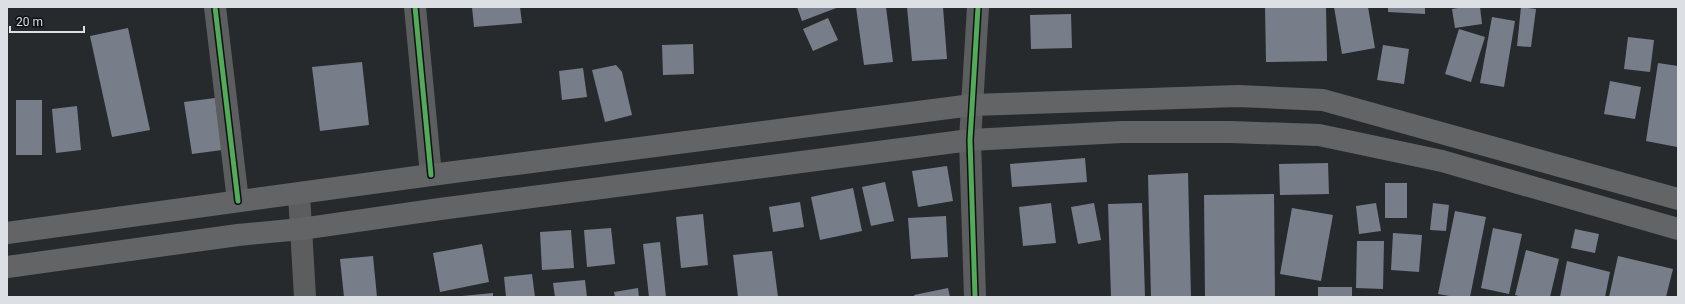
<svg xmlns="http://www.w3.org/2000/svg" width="1685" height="304" font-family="Roboto,sans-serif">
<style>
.building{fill:#777e8a}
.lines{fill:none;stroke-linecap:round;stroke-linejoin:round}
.street{stroke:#5c5d5e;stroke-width:22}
.highway{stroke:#626466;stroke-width:22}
.cycleway-casing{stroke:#0f1115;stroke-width:8}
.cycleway{stroke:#51ab58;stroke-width:5}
</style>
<rect width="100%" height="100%" fill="#272a2d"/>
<g class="building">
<polygon points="472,7 520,7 522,23 474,27"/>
<polygon points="797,7 839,7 802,21"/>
<polygon points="856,7 886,7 893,62 864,65"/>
<polygon points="907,7 943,7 947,59 912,61"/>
<polygon points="1265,7 1326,7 1327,61 1266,62"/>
<polygon points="1334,7 1368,7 1375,48 1342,54"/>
<polygon points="1388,7 1425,7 1425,14 1388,12"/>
<polygon points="1464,7 1480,7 1482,24 1455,28 1452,9"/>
<polygon points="1521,7 1536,9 1531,47 1517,46"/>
<polygon points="1071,14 1072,48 1031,49 1030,15"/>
<polygon points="1492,17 1515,21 1504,87 1480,83"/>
<polygon points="828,18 838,40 813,51 803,29"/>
<polygon points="128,28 150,130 112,137 90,36"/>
<polygon points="1459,29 1485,37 1471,82 1445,74"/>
<polygon points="1628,37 1654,40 1650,72 1624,69"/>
<polygon points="693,44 694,74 663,75 662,45"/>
<polygon points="1383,45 1409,49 1404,84 1377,80"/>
<polygon points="362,62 369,125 320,131 312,67"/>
<polygon points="1658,63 1678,66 1677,147 1646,141"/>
<polygon points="616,65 622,72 632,115 605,122 592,70"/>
<polygon points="583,68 587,97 562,100 559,71"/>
<polygon points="1610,81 1641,87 1635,119 1604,114"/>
<polygon points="215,98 222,150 192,154 184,102"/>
<rect x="16" y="100" width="26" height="55"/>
<polygon points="77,106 81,150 56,153 52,109"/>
<polygon points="1085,158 1087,182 1012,187 1010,164"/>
<polygon points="1328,163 1329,194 1280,195 1279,164"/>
<polygon points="947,166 953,201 918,207 912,171"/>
<polygon points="1188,173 1191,297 1151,297 1148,175"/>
<polygon points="885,182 894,221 871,226 862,187"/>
<rect x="1385" y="183" width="22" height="35"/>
<polygon points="853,188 862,231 820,240 811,197"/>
<polygon points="1274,194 1275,297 1205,297 1204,195"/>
<polygon points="800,202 804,227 773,232 769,207"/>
<polygon points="1051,203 1056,243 1023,246 1019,207"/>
<polygon points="1094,203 1101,240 1078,244 1071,207"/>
<polygon points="1142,203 1145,297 1111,297 1108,204"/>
<polygon points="1376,203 1381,231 1359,234 1356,206"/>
<polygon points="1433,203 1449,205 1446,231 1430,230"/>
<polygon points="1292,208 1333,215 1321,281 1280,274"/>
<polygon points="1455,211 1486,217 1470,297 1455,297 1438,294"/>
<polygon points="703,214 708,265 681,268 676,217"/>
<polygon points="946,216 948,257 911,259 908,218"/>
<polygon points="611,228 615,264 587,267 584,230"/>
<polygon points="1493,228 1522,234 1509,294 1481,288"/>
<polygon points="1575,229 1599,234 1595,253 1571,248"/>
<polygon points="571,230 574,268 542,270 540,232"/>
<polygon points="1393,233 1422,235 1419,272 1391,270"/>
<polygon points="1357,241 1384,241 1383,289 1356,288"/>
<polygon points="660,242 666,297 649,297 643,244"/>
<polygon points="482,244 489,282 440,292 433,253"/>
<polygon points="1526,250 1559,259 1550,297 1523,297 1515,295"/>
<polygon points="772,251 778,297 738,297 733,255"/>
<polygon points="373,256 377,297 344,297 340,259"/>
<polygon points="1618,256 1673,269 1666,297 1609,297"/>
<polygon points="1567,261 1610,272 1605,297 1560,297"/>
<polygon points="532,274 535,297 506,297 504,277"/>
<polygon points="585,280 587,297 555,297 553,283"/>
<rect x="1318" y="287" width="34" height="10"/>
<polygon points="638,288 639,297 615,297 614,292"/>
<polygon points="948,288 950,297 915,297 914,295"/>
<polygon points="493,293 493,297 462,297 462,296"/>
</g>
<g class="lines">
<g class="street">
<polyline points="215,7 238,201"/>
<polyline points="415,7 431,175"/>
<polyline points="299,194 305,297"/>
<polyline points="975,297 970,140 978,7"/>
</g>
<g class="highway">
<polyline points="7,233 431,175 972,105 1238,96 1323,100 1678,199"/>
<polyline points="7,267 238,235 301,229 440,209 970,140 1122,132 1230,132 1319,135 1442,161 1678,229"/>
</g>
<g class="cycleway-casing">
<g id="cycleway">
<polyline points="215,7 238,201"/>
<polyline points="415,7 431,175"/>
<polyline points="975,297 970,140 978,7"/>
</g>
</g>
<use href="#cycleway" class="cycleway"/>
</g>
<rect width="1685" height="304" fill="none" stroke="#dcdfe4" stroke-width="16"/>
<path d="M10 26v6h74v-6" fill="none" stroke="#dcdfe4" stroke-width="2"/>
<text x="16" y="26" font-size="12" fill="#dcdfe4" stroke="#0f1115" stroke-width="3" paint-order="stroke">20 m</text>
</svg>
